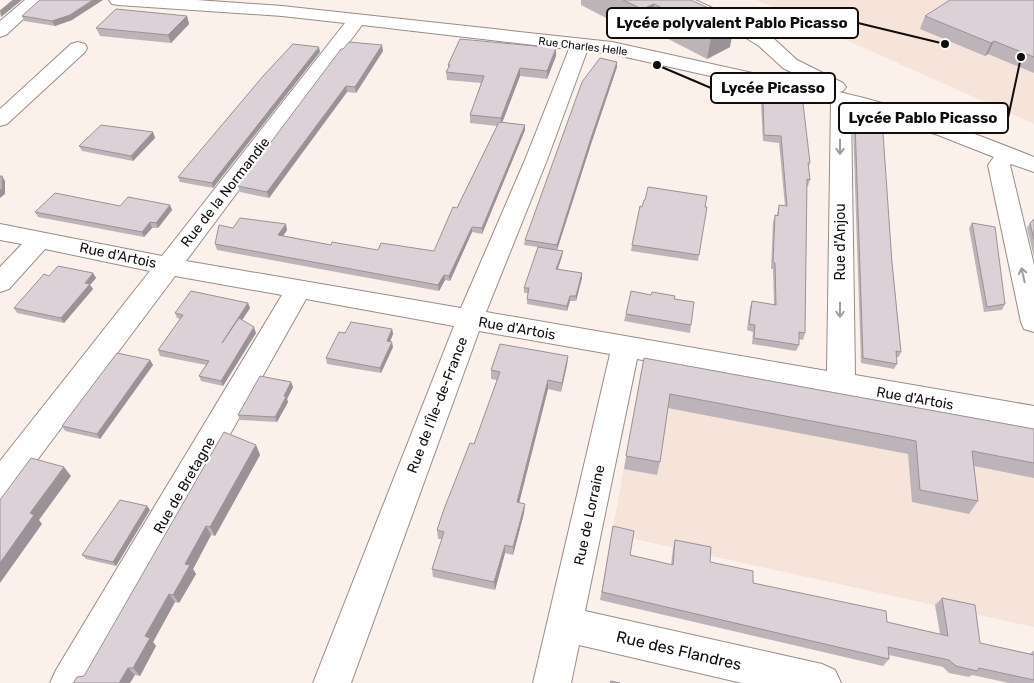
<svg xmlns="http://www.w3.org/2000/svg" width="1034" height="683" font-family="Rubik,sans-serif">
<style>
.built{fill:#f6e3d9}
.lines{fill:none;stroke-linecap:round;stroke-linejoin:round}
.minor-casing{stroke:#978d88;stroke-width:2}
.minor{fill:#fff;fill-rule:evenodd}
.wall{fill:#bdb4b9}
.shaded-wall{fill:#9a9296}
.building{fill:#dcd1d7;stroke:#9a9296}
.oneway{stroke:#9f9e9d}
.labels{text-anchor:middle;stroke-width:4.5;stroke-linejoin:round;paint-order:stroke}
.far-street-label{font-size:11px;fill:#100d0b;stroke:#fff}
.street-label{font-size:14px;fill:#100d0b;stroke:#fff}
.near-street-label{font-size:16px;fill:#100d0b;stroke:#fff}
.leader{fill:none;stroke:#100d0b;stroke-width:2}
.callout-dot{fill:#100d0b;stroke:#fff;stroke-width:2}
.callout{fill:#fff;stroke:#100d0b;stroke-width:2}
.callout-label{font-size:15px;text-anchor:middle;font-weight:bold;fill:#100d0b}
</style>
<rect width="100%" height="100%" fill="#fbf0ea"/>
<g class="built">
<polygon points="757,0 1034,0 1034,124 788,14"/>
<polygon points="641,371 1034,444 1034,627 612,534"/>
</g>
<g class="lines">
<g class="minor-casing">
<g id="minor">
<polygon points="25,0 44,0 6,35 0,37 0,21"/>
<path d="M109,0H197L282,6L612,42L825,89L783,68L759,46L743,36L675,4L672,0H695L757,28L773,38L797,60L843,83L846,87L843,91L839,92C906,107 971,132 1034,157V172L1011,164L1010,165L1034,265V332L1024,329L1021,322L988,165L994,157L938,135L851,108L855,375L1034,406V430L637,359L585,611L822,664L835,670L841,683H742L579,645L571,683H533L610,354L479,331L351,683H313L454,326L306,299L90,683H50L56,670L282,295L175,276L11,495L0,499V461L150,271L45,249L9,289L0,292V267L22,244L0,240V224L162,256L345,23L282,16L118,5L112,4ZM362,25L569,49L525,160L461,308L186,261ZM587,51L612,54L831,103L827,371L486,312L547,160Z"/>
<polygon points="78,42 85,44 87,48 85,52 7,124 0,126 0,109 71,44"/>
</g>
</g>
<use href="#minor" class="minor"/>
</g>
<g class="wall">
<polygon points="581,0 691,0 730,47 707,59 651,30 639,35 581,5"/>
<polygon points="1034,0 1034,73 988,54 985,56 920,29 925,16"/>
<polygon points="22,16 72,20 55,26 24,21"/>
<polygon points="187,16 189,24 171,43 100,36 96,28"/>
<polygon points="383,51 356,93 347,92 269,198 240,192 238,186"/>
<polygon points="320,52 213,188 180,182 178,177"/>
<polygon points="556,56 547,79 520,76 502,122 525,125 525,130 482,234 472,232 450,281 445,280 439,291 217,250 215,244 233,228 287,230 283,236 331,245 378,250 434,251 457,208 497,126 470,123 470,115 481,83 447,80 446,72 448,69 448,65"/>
<polygon points="617,62 617,67 591,144 557,250 563,251 562,256 558,269 582,273 582,278 576,301 570,301 567,311 527,304 527,299 528,293 524,293 524,288 538,247 524,245 525,240"/>
<polygon points="763,99 810,163 808,169 810,180 808,186 807,186 805,333 803,340 799,339 799,345 796,351 752,344 753,332 747,330 750,307 752,301 774,305 773,269 771,269 773,222 775,215 777,215 779,205 785,206 779,143 763,141 761,105"/>
<polygon points="855,122 879,133 901,352 899,357 896,357 897,364 894,369 861,363 853,127"/>
<polygon points="153,132 155,138 133,161 82,151 79,146"/>
<polygon points="170,205 172,210 158,228 152,228 144,237 38,217 35,212 120,206"/>
<polygon points="705,207 698,261 631,251 632,245"/>
<polygon points="1034,219 1034,257 1027,228 1030,223"/>
<polygon points="972,223 1005,304 1002,310 984,312 969,228"/>
<polygon points="93,273 96,278 90,285 93,289 64,323 17,313 14,308 49,276"/>
<polygon points="674,299 691,325 690,333 624,321 626,314"/>
<polygon points="248,303 250,308 242,320 256,333 223,386 201,381 199,376 206,365 160,356 158,350 180,319 177,318 175,313"/>
<polygon points="392,329 393,334 390,342 393,347 381,373 327,364 326,358 345,333"/>
<polygon points="568,356 567,365 561,392 548,389 519,503 525,504 524,513 513,555 505,553 495,590 433,577 432,569 442,539 438,539 437,530 474,444 497,380 491,379 491,370"/>
<polygon points="644,358 1034,429 1034,478 974,466 978,501 969,514 912,502 908,454 668,408 660,462 657,475 624,469"/>
<polygon points="150,360 153,365 100,439 65,431 62,426"/>
<polygon points="291,382 293,387 287,399 288,402 277,422 240,420 238,415"/>
<polygon points="256,445 260,455 215,536 211,535 193,569 196,574 179,603 175,602 153,642 156,646 140,676 135,675 84,676"/>
<polygon points="150,510 116,566 86,559 82,555"/>
<polygon points="613,526 630,555 671,565 673,548 675,540 710,562 753,583 887,622 940,634 935,605 942,598 980,643 1030,654 1034,650 1034,683 1009,683 972,675 969,677 949,673 943,667 889,655 889,659 883,666 600,600"/>
</g>
<g class="shaded-wall">
<polygon points="14,0 22,0 1,17 0,11"/>
<polygon points="93,0 103,0 72,20 55,26 52,21"/>
<polygon points="654,4 651,30 639,35 642,9"/>
<polygon points="187,16 189,24 171,43 168,35"/>
<polygon points="735,20 730,47 707,59 712,32"/>
<polygon points="994,41 988,54 985,56 991,43"/>
<polygon points="382,45 383,51 356,93 355,87"/>
<polygon points="319,47 320,52 213,188 212,183"/>
<polygon points="556,48 556,56 547,79 547,71"/>
<polygon points="617,62 617,67 591,144 557,250 557,245 591,138"/>
<polygon points="520,68 520,76 501,126 501,118"/>
<polygon points="346,86 347,92 269,198 267,192"/>
<polygon points="525,125 525,130 482,234 482,228"/>
<polygon points="153,132 155,138 133,161 131,156"/>
<polygon points="2,176 5,181 5,194 0,198 0,190"/>
<polygon points="170,205 172,210 158,228 156,223"/>
<polygon points="150,222 152,228 144,237 142,232"/>
<polygon points="286,224 287,230 280,241 278,235"/>
<polygon points="472,227 472,232 450,281 449,276"/>
<polygon points="563,251 562,256 556,274 556,269"/>
<polygon points="93,273 96,278 90,285 93,289 64,323 61,318"/>
<polygon points="582,273 582,278 576,301 576,296"/>
<polygon points="444,275 445,280 439,291 438,285"/>
<polygon points="570,296 570,301 567,311 567,306"/>
<polygon points="248,303 250,308 224,348 222,343"/>
<polygon points="254,327 256,333 223,386 221,381"/>
<polygon points="392,329 393,334 388,346 387,341"/>
<polygon points="392,342 393,347 381,373 380,368"/>
<polygon points="568,356 567,365 561,392 562,383"/>
<polygon points="150,360 153,365 100,439 97,434"/>
<polygon points="548,380 548,389 517,511 517,502"/>
<polygon points="291,382 293,387 287,399 288,402 277,422 275,417 284,396"/>
<polygon points="256,445 260,455 215,536 210,527"/>
<polygon points="64,467 71,476 39,520 42,524 0,583 0,563 30,513"/>
<polygon points="525,504 524,513 513,555 513,547"/>
<polygon points="147,506 150,510 116,566 113,562"/>
<polygon points="206,526 211,535 193,569 196,574 179,603 173,595 185,564"/>
<polygon points="505,545 505,553 495,590 494,582"/>
<polygon points="169,594 175,602 153,642 156,646 140,676 133,668 145,636"/>
<polygon points="128,668 135,675 130,683 119,683"/>
</g>
<g class="building">
<polygon points="13,0 14,0 0,11"/>
<polygon points="40,0 93,0 70,15 52,21 22,16"/>
<polygon points="623,0 691,0 735,20 712,32 654,4 642,9"/>
<polygon points="950,0 1034,0 1034,57 994,41 991,43 925,16"/>
<polygon points="116,9 187,16 168,35 96,28"/>
<polygon points="460,39 556,48 547,71 520,68 501,118 470,115 484,76 446,72 450,65 448,65"/>
<polygon points="349,42 382,45 355,87 346,86 267,192 238,186 341,49 343,49"/>
<polygon points="293,44 319,47 212,183 178,177 264,75"/>
<polygon points="600,58 617,62 591,138 557,245 525,240 582,82"/>
<polygon points="763,99 803,103 810,163 808,163 810,180 807,179 805,333 799,332 799,345 754,338 755,325 749,324 752,301 776,305 775,263 773,262 775,215 778,216 779,205 787,206 781,136 764,135"/>
<polygon points="499,122 525,125 482,228 472,227 449,276 444,275 438,285 215,244 219,225 233,228 240,218 286,224 278,235 331,245 332,242 378,250 381,243 434,251 453,207 457,208"/>
<polygon points="855,122 879,126 879,133 883,133 892,263 901,352 896,351 897,364 863,358"/>
<polygon points="101,125 153,132 131,156 79,146"/>
<polygon points="0,176 2,176 2,189 0,190"/>
<polygon points="648,187 707,196 705,207 707,207 699,255 632,245 640,206 642,207 644,200 645,200"/>
<polygon points="55,193 120,206 128,197 170,205 156,223 150,222 142,232 35,212"/>
<polygon points="1034,219 1034,239 1030,223"/>
<polygon points="972,223 995,227 1005,304 987,307"/>
<polygon points="538,247 563,251 556,269 582,273 576,296 570,296 567,306 527,299 529,288 524,288"/>
<polygon points="58,266 93,273 85,283 90,284 61,318 14,308 44,274 49,276"/>
<polygon points="191,291 248,303 222,343 239,318 254,327 221,381 199,376 209,361 158,350 183,315 175,313"/>
<polygon points="631,291 651,295 652,292 675,296 674,299 694,302 691,325 626,314"/>
<polygon points="351,322 392,329 387,341 392,342 380,368 326,358 339,332 345,333"/>
<polygon points="500,344 568,356 562,383 548,380 517,502 525,504 513,547 505,545 494,582 432,569 444,532 437,530 444,509 470,443 474,444 500,372 491,370"/>
<polygon points="117,353 150,360 97,434 62,426"/>
<polygon points="644,358 1034,429 1034,463 972,451 978,501 920,490 916,441 670,394 660,462 626,456"/>
<polygon points="260,376 291,382 284,396 286,397 275,417 238,415"/>
<polygon points="224,432 256,445 210,527 206,526 185,564 190,565 173,595 169,594 145,636 150,638 133,668 128,668 119,683 73,683 77,677 84,676"/>
<polygon points="31,458 64,467 30,513 34,515 0,563 0,500"/>
<polygon points="120,500 147,506 113,562 82,555"/>
<polygon points="613,526 634,531 630,555 673,565 675,540 711,547 710,562 753,571 753,583 886,611 887,622 948,636 942,598 975,605 980,643 1034,655 1034,680 979,668 977,671 956,666 949,660 888,647 889,659 602,592"/>
<polygon points="611,681 620,683 610,683"/>
</g>
<defs><path id="oneway-shaft" d="M-6 0H5M1.5-3L5.5 0L1.5 3" fill="none" stroke-width="1.6" stroke-linecap="round" stroke-linejoin="round" transform="scale(1.25)"/></defs>
<g class="oneway">
<use href="#oneway-shaft" transform="translate(840 147) rotate(90)"/>
<use href="#oneway-shaft" transform="translate(1023 275) rotate(-103)"/>
<use href="#oneway-shaft" transform="translate(840 310) rotate(90)"/>
</g>
<g class="labels">
<g class="far-street-label">
<text transform="translate(583 46) rotate(7)" y="4">Rue Charles Helle</text>
</g>
<g class="street-label">
<text transform="translate(225 192) rotate(-52)" y="5">Rue de la Normandie</text>
<text transform="translate(840 242) rotate(-90)" y="5">Rue d'Anjou</text>
<text transform="translate(118 255) rotate(12)" y="5">Rue d'Artois</text>
<text transform="translate(517 328) rotate(10)" y="5">Rue d'Artois</text>
<text transform="translate(915 398) rotate(10)" y="5">Rue d'Artois</text>
<text transform="translate(437 405) rotate(-69)" y="5">Rue de l'Île-de-France</text>
<text transform="translate(184 485) rotate(-60)" y="5">Rue de Bretagne</text>
<text transform="translate(589 515) rotate(-78)" y="5">Rue de Lorraine</text>
</g>
<g class="near-street-label">
<text transform="translate(679 650) rotate(13)" y="6">Rue des Flandres</text>
</g>
</g>
<path class="leader" d="M945 44L858 23M657 65L711 88M1021 57L1008 118"/>
<g class="callout-dot">
<circle cx="945" cy="44" r="5"/>
<circle cx="657" cy="65" r="5"/>
<circle cx="1021" cy="57" r="5"/>
</g>
<g class="callout">
<rect x="607" y="8" width="251" height="30" rx="5"/>
<rect x="711" y="73" width="124" height="30" rx="5"/>
<rect x="839" y="103" width="169" height="30" rx="5"/>
</g>
<g class="callout-label">
<text x="732" y="28">Lycée polyvalent Pablo Picasso</text>
<text x="773" y="93">Lycée Picasso</text>
<text x="923" y="123">Lycée Pablo Picasso</text>
</g>
</svg>
